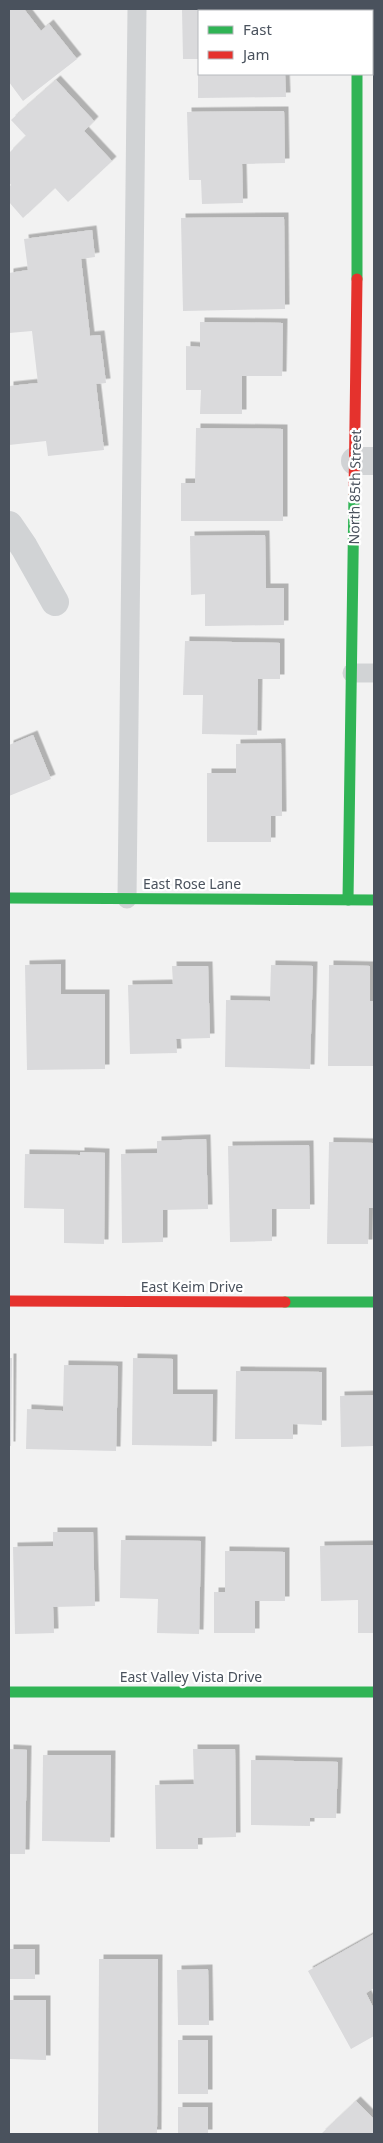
<svg xmlns="http://www.w3.org/2000/svg" width="383" height="2143" font-family="'Noto Sans',sans-serif">
<style>
.building{fill:#dadadc;filter:url(#shadow)}
.lines{fill:none;stroke-linecap:round;stroke-linejoin:round}
.lane{stroke:#d1d3d5;stroke-width:19}
.street{stroke:#d1d3d5;stroke-width:28}
.fast{stroke:#30b455;stroke-width:11}
.jam{stroke:#e5322d;stroke-width:11}
.labels{text-anchor:middle;stroke-width:4.5;stroke-linejoin:round;paint-order:stroke}
.street-label{font-size:14px;fill:#4a525d;stroke:#fff}
</style>
<defs>
<filter id="shadow"><feDropShadow dx="4.5" dy="-4.5" stdDeviation="0" flood-color="#0004"/></filter>
</defs>
<rect width="100%" height="100%" fill="#f2f2f2"/>
<g class="building">
<polygon points="9,9 24,9 41,31 49,24 77,59 23,101 9,82"/>
<polygon points="182,9 285,9 285,11 199,11 199,59 183,59"/>
<polygon points="198,74 285,74 286,97 198,98"/>
<polygon points="56,80 94,121 84,131 112,161 68,202 55,188 23,218 9,202 9,187 11,185 9,182 9,153 26,136 11,120"/>
<polygon points="284,111 285,163 242,164 243,203 202,204 201,180 189,180 187,112"/>
<polygon points="284,217 285,309 183,311 181,218"/>
<polygon points="92,230 95,257 81,259 90,336 100,335 106,383 96,384 104,450 48,456 46,441 9,445 9,386 38,383 32,331 9,333 9,273 28,270 24,239"/>
<polygon points="200,322 283,323 282,376 242,376 242,414 200,414 201,390 186,390 186,346 200,347"/>
<polygon points="196,428 283,429 283,521 181,521 181,483 195,483"/>
<polygon points="265,535 266,588 284,588 284,625 205,626 205,594 191,595 190,536"/>
<polygon points="185,641 280,643 280,679 258,679 257,735 202,734 203,695 183,695"/>
<polygon points="33,735 51,779 9,796 9,745"/>
<polygon points="281,743 282,816 271,816 271,842 207,842 207,773 236,773 236,744"/>
<polygon points="61,964 61,994 105,994 105,1069 27,1070 25,965"/>
<polygon points="271,965 313,966 310,1069 225,1067 226,1000 270,1001"/>
<polygon points="329,965 370,966 370,1001 374,1001 374,1066 328,1066"/>
<polygon points="172,966 208,966 210,1038 176,1039 177,1053 130,1054 128,985 173,984"/>
<polygon points="206,1139 208,1209 163,1210 163,1242 122,1243 121,1154 157,1153 157,1141"/>
<polygon points="329,1142 373,1143 374,1208 369,1208 368,1244 327,1244"/>
<polygon points="309,1145 310,1209 272,1209 272,1241 230,1242 228,1146"/>
<polygon points="80,1152 105,1153 104,1244 64,1243 64,1209 24,1208 25,1154 80,1155"/>
<polygon points="9,1358 12,1358 11,1446 9,1446"/>
<polygon points="133,1358 173,1359 173,1394 213,1394 212,1446 132,1445"/>
<polygon points="64,1365 118,1366 116,1451 26,1449 27,1409 63,1411"/>
<polygon points="236,1371 322,1372 322,1425 293,1424 293,1439 235,1439"/>
<polygon points="374,1395 374,1446 341,1447 340,1396"/>
<polygon points="53,1532 93,1532 95,1606 53,1607 54,1633 15,1634 13,1547 53,1546"/>
<polygon points="121,1540 201,1541 199,1634 157,1633 158,1599 120,1598"/>
<polygon points="374,1545 374,1633 358,1633 358,1600 321,1601 320,1546"/>
<polygon points="225,1551 285,1552 285,1601 255,1601 255,1633 214,1633 214,1592 225,1592"/>
<polygon points="9,1749 27,1750 25,1854 9,1854"/>
<polygon points="193,1749 235,1749 236,1837 198,1838 198,1849 156,1849 155,1785 194,1784"/>
<polygon points="43,1755 111,1755 110,1842 42,1841"/>
<polygon points="251,1760 338,1762 336,1818 310,1818 310,1826 251,1825"/>
<polygon points="374,1934 374,1988 366,1993 374,2009 374,2036 351,2049 308,1971"/>
<rect x="9" y="1949" width="26" height="30"/>
<polygon points="99,1959 158,1959 157,2134 98,2134"/>
<polygon points="208,1969 209,2025 178,2025 177,1970"/>
<polygon points="9,2000 46,2000 46,2060 9,2059"/>
<rect x="178" y="2040" width="30" height="54"/>
<polygon points="356,2101 374,2119 374,2134 321,2134"/>
<rect x="178" y="2107" width="30" height="27"/>
</g>
<g class="lines">
<g class="lane">
<polyline points="352,673 374,673"/>
<polyline points="127,899 137,9"/>
</g>
<g class="street">
<polyline points="356,9 356,11"/>
<polyline points="372,28 374,28"/>
<polyline points="355,461 374,461"/>
<polyline points="9,525 24,547 55,602"/>
</g>
<g class="fast">
<polyline points="357,279 357,74"/>
<polyline points="9,898 374,900"/>
<polyline points="348,900 354,494"/>
<polyline points="285,1302 374,1302"/>
<polyline points="9,1692 374,1692"/>
</g>
<g class="jam">
<polyline points="354,494 357,279"/>
<polyline points="9,1301 285,1302"/>
</g>
</g>
<g class="labels">
<g class="street-label">
<text transform="translate(355 487) rotate(-89)" y="5">North 85th Street</text>
<text x="192" y="889">East Rose Lane</text>
<text x="192" y="1292">East Keim Drive</text>
<text x="191" y="1682">East Valley Vista Drive</text>
</g>
</g>
<rect width="383" height="2143" fill="none" stroke="#4a525d" stroke-width="20"/>
<rect x="198" y="10" width="175" height="65" fill="#ffffff" stroke="#b7babe"/>
<rect x="208" y="26" width="25" height="8" fill="#30b455" stroke="#b7babe"/>
<text x="243" y="35" font-size="15" fill="#4a525d">Fast</text>
<rect x="208" y="51" width="25" height="8" fill="#e5322d" stroke="#b7babe"/>
<text x="243" y="60" font-size="15" fill="#4a525d">Jam</text>
</svg>
